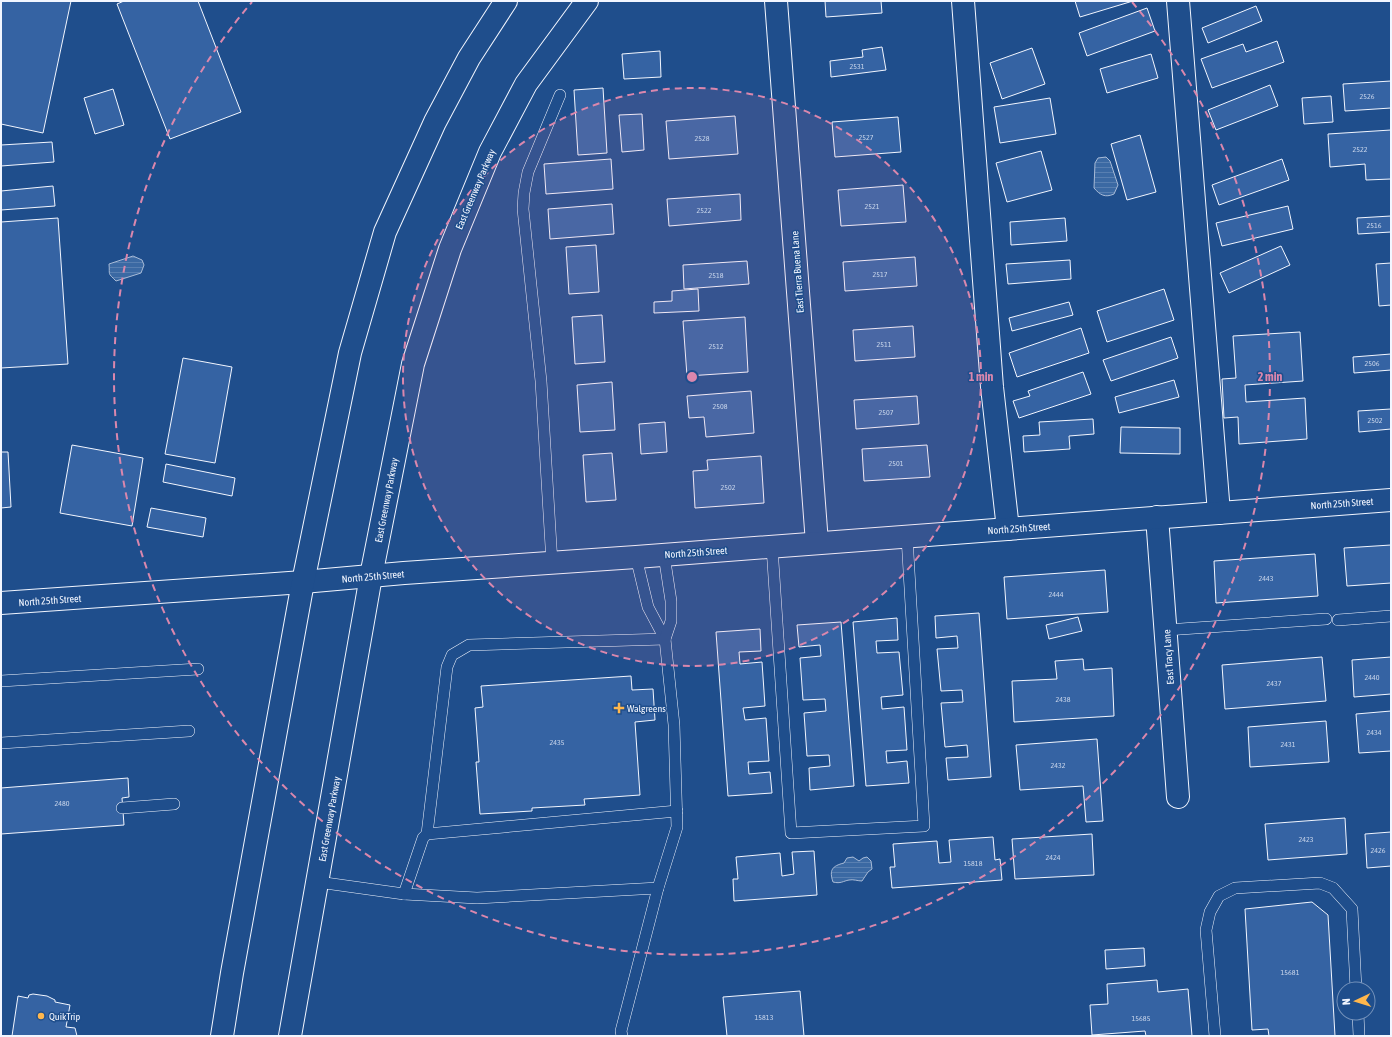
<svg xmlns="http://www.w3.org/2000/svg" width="1392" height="1037" font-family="'Asap Condensed',sans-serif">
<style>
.water{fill:url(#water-rules);stroke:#a8bbd7}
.building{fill:#3563a3;stroke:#f2f6ff}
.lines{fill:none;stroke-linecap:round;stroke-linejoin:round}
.lane-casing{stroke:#f2f6ff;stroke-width:12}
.street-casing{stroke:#f2f6ff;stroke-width:24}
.secondary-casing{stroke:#f2f6ff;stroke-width:24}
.lane{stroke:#1f4e8c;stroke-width:11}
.street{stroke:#1f4e8c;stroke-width:22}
.secondary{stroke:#1f4e8c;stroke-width:22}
.ring{fill:none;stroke:#da87ad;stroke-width:2;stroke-dasharray:7 5}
.poi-dot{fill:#ffb74d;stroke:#1f4e8c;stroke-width:1.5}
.labels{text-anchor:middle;stroke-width:3;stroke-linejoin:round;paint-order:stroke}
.number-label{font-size:8px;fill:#c3d1e8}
.street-label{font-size:10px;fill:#f2f6ff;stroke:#1f4e8c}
.poi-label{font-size:10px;fill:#f2f6ff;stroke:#1f4e8c;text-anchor:start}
.centre{fill:#da87ad;stroke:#1f4e8c;stroke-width:2}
.ring-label{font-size:12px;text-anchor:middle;font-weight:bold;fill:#da87ad;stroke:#1f4e8c;stroke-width:3;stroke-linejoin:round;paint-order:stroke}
</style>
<defs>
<pattern id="water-rules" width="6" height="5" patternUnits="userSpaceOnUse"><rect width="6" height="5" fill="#3b69a3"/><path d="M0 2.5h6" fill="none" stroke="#587fb1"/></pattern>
</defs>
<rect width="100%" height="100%" fill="#1f4e8c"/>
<g class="water">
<path d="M1106,157L1110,161L1118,185L1114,194C1105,198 1100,195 1094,188L1095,163L1098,158Z"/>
<path d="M133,256L142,260L144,265L141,273L116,281C107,272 110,276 109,264Z"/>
<path d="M853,857L859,861L863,858L867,857L871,861L872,869L868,872L862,881C858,881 853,879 849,880C843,881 841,884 833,882C829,870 832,866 844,863L847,858Z"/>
</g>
<g class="building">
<polygon points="1,1 71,1 43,133 1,124"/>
<polygon points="124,1 198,1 241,112 170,139 117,4"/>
<polygon points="825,1 881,1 882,13 826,17"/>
<polygon points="1075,1 1133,1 1080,17"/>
<polygon points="1256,6 1262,21 1208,43 1202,28"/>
<polygon points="1147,8 1155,31 1087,56 1079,33"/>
<polygon points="1277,41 1284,62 1212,88 1201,59 1243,44 1246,52"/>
<polygon points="882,47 886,70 831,77 830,61 863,57 862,50"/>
<polygon points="1032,48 1045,84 1002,99 990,63"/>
<polygon points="660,51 661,77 624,79 622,54"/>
<polygon points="1151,54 1158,78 1107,93 1100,69"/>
<polygon points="1391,81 1391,108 1345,111 1343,84"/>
<polygon points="1270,85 1278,106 1216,130 1208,110"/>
<polygon points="603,88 607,153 578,155 574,90"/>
<polygon points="113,89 124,125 95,134 84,98"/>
<polygon points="1331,96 1333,122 1304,124 1302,98"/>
<polygon points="1050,98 1056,134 1000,143 994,107"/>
<polygon points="642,114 644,150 622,152 619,115"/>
<polygon points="735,116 738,154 669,159 666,121"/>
<polygon points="898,117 901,152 835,157 832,122"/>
<polygon points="1391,130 1391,179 1366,180 1365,164 1330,167 1328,134"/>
<polygon points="1140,135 1156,192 1127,200 1111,144"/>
<polygon points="52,142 54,162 1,166 1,145"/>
<polygon points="1041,151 1052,190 1007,202 996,163"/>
<polygon points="611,159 613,189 546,194 544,164"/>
<polygon points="1282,159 1289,180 1219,205 1212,185"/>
<polygon points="903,185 906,222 841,226 838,190"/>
<polygon points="53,186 55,206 1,210 1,191"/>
<polygon points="740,194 741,220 669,226 667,199"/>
<polygon points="612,204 614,234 550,239 548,209"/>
<polygon points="1288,206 1293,229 1222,246 1216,223"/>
<polygon points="1391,216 1391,232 1358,234 1357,218"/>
<polygon points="58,218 68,364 1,368 1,222"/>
<polygon points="1065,218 1067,241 1011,245 1010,222"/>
<polygon points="596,245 599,292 569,294 566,247"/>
<polygon points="1281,246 1290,265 1229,293 1220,273"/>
<polygon points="915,257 917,286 845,291 843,262"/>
<polygon points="1070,260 1071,279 1008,284 1006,264"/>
<polygon points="747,261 749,284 684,289 683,265"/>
<polygon points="1391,263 1391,305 1379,306 1376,264"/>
<polygon points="698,289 699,311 654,313 654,302 672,301 672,291"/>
<polygon points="1164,289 1174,320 1107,342 1097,311"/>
<polygon points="1069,302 1073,315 1012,331 1009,318"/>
<polygon points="602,315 605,362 575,364 572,317"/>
<polygon points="745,317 748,372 687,376 683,321"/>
<polygon points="913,326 915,357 855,361 853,330"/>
<polygon points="1081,328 1089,353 1017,377 1009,353"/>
<polygon points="1300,332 1303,381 1245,385 1246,402 1305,398 1307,439 1239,444 1238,417 1224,418 1222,379 1236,378 1233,336"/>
<polygon points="1171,337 1178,358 1111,381 1103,360"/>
<polygon points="1391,354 1391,370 1354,373 1353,357"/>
<polygon points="183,358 232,367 215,463 165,454"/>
<polygon points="1083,372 1091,394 1019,418 1013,401 1030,396 1028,391"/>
<polygon points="1174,380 1179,397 1119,413 1115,397"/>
<polygon points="612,382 615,430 580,432 577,385"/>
<polygon points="751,391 754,433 706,437 704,417 689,418 687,396"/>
<polygon points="917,396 919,424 856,429 854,400"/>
<polygon points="1391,409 1391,429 1359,432 1358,411"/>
<polygon points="1093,419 1094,434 1069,436 1070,449 1024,452 1023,436 1040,435 1039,422"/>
<polygon points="665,422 667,452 641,454 639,424"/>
<polygon points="1121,427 1180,428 1180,454 1120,453"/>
<polygon points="72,445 143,458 132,526 60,513"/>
<polygon points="927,445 930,477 864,481 862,449"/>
<polygon points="1,452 8,452 11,507 1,508"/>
<polygon points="612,453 616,500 586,502 583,455"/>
<polygon points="761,456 764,503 695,508 693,471 708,470 707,460"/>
<polygon points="166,464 235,478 232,496 163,482"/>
<polygon points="151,508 206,518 203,537 147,527"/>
<polygon points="1391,545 1391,583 1347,586 1344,548"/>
<polygon points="1315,554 1318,596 1216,603 1214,561"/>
<polygon points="1105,570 1108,612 1007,619 1004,577"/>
<polygon points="979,613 991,777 948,780 946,758 968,757 967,745 945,747 941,703 963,702 962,690 941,691 937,649 958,648 957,636 936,638 935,616"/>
<polygon points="1078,617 1082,631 1049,639 1046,625"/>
<polygon points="897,618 898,640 876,641 877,653 899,652 903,695 881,697 882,709 904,707 907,750 886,751 887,763 907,761 909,783 866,786 853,622"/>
<polygon points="841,622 854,786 810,790 809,768 830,766 829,755 807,756 804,713 826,711 825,699 803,700 800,658 821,656 820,645 799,647 797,625"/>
<polygon points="760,629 761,651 739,652 740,664 762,662 765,706 743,708 745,720 766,718 769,761 748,762 749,774 770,772 772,793 728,796 716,632"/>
<polygon points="1322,657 1326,701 1225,709 1222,665"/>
<polygon points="1391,657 1391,694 1354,697 1352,660"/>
<polygon points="1083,659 1084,670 1112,668 1114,716 1014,722 1012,681 1057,679 1055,661"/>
<polygon points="631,676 632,690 653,689 655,720 635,722 640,795 584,799 585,805 532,808 532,811 480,814 476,762 479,762 475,708 483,707 481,686"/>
<polygon points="1391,711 1391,751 1359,753 1356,714"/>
<polygon points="1326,721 1329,762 1250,767 1248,727"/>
<polygon points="1097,739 1103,821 1086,822 1083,786 1020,790 1016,745"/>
<polygon points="128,778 129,797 122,798 124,825 1,834 1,788"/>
<polygon points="1345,818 1347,854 1268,860 1265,824"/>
<polygon points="1391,832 1391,866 1367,868 1365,834"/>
<polygon points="1092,834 1094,875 1015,879 1012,839"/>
<polygon points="993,837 995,860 1000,859 1002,880 892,888 890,867 895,867 893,844 937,841 939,863 951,862 949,840"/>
<polygon points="814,851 817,895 734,901 733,879 738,879 736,857 780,853 782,876 794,874 792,852"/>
<polygon points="1312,902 1328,915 1335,1036 1269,1036 1268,1029 1252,1030 1245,909"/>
<polygon points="1144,948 1145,966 1106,969 1105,950"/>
<polygon points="1157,980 1158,992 1188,989 1192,1036 1146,1036 1145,1031 1092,1035 1090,1005 1108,1004 1107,984"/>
<polygon points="800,991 804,1036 727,1036 723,997"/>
<polygon points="33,994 47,996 55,1000 55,1002 70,1005 66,1027 75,1028 77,1036 12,1036 18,996 28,998 29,995"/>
</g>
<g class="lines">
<g class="lane-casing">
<g id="lane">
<polyline points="772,547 791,833 924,826 907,537"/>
<polyline points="636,557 648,607 665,639"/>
<polyline points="552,563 541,381 523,209 524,193 528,172 560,95"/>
<polyline points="1338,620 1391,616"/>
<polyline points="1166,630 1326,619"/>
<polyline points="1,681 198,669"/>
<polyline points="1,743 189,731"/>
<polyline points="122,808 174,804"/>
<polyline points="427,834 447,667 452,655 469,645 665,639"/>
<polyline points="318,882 404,894 477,898 658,888"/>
<polyline points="404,894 423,838 427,834 677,811"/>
<polyline points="1358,1013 1359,1036"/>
<polyline points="622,1036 621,1031 658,888 677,827 674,725 665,639 671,621 671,601 664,555"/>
<polyline points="1215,1036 1206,930 1210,912 1219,896 1235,888 1320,883 1333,888 1352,909 1356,989"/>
</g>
</g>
<g class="street-casing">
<g id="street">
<polyline points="776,1 817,543"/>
<polyline points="963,1 992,387 1008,529"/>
<polyline points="1178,1 1219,513"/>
<polyline points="1157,517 1178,797"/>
<polyline points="1,603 303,582 404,573 636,557 1391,500"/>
</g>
</g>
<g class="secondary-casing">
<g id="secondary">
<polyline points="222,1036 232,973 303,582 350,353 385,232 435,122 469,58 506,1"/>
<polyline points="290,1036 371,576 413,364 450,249 490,152 526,84 587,1"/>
</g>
</g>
<use href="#lane" class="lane"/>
<use href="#street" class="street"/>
<use href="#secondary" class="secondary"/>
</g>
<circle cx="692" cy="377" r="289" fill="#da87ad" fill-opacity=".12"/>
<g class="ring">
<circle cx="692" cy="377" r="289"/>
<path d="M1132 2A578 578 0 1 1 252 2"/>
</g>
<g class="poi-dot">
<path d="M617 702h4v4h4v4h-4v4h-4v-4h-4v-4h4z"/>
<circle cx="41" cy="1016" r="4"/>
</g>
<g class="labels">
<g class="number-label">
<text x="857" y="69">2531</text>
<text x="1367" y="99">2526</text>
<text x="866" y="140">2527</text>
<text x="702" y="141">2528</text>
<text x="1360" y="152">2522</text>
<text x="872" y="209">2521</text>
<text x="704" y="213">2522</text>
<text x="1374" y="228">2516</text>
<text x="880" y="277">2517</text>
<text x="716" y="278">2518</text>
<text x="884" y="347">2511</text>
<text x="716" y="349">2512</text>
<text x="1372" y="366">2506</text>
<text x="720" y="409">2508</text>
<text x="886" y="415">2507</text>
<text x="1375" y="423">2502</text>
<text x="896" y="466">2501</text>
<text x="728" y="490">2502</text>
<text x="1266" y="581">2443</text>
<text x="1056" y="597">2444</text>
<text x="1372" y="680">2440</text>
<text x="1274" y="686">2437</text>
<text x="1063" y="702">2438</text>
<text x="1374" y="735">2434</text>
<text x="557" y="745">2435</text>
<text x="1288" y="747">2431</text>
<text x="1058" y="768">2432</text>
<text x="62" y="806">2480</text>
<text x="1306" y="842">2423</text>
<text x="1378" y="853">2426</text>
<text x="1053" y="860">2424</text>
<text x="973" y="866">15818</text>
<text x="1290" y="975">15681</text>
<text x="764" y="1020">15813</text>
<text x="1141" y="1021">15685</text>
</g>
<g class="street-label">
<text transform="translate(475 189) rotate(-67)" y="4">East Greenway Parkway</text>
<text transform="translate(797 272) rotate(-94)" y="4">East Tierra Buena Lane</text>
<text transform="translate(386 500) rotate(-79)" y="4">East Greenway Parkway</text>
<text transform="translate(1342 503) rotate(-4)" y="4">North 25th Street</text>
<text transform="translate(1019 528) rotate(-4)" y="4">North 25th Street</text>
<text transform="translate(696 552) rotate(-4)" y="4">North 25th Street</text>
<text transform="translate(373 576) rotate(-5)" y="4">North 25th Street</text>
<text transform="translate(50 600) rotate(-4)" y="4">North 25th Street</text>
<text transform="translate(1168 657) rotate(-94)" y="4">East Tracy Lane</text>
<text transform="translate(329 819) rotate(-80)" y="4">East Greenway Parkway</text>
</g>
<g class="poi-label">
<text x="627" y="712">Walgreens</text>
<text x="49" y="1020">QuikTrip</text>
</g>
</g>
<circle cx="692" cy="377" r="6" class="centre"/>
<g class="ring-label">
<text x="981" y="381">1 min</text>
<text x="1270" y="381">2 min</text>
</g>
<rect width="1392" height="1037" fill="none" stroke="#f2f6ff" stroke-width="4"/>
<g transform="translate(1356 1001) rotate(266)"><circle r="19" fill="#1f4e8c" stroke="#7391ba"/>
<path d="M0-3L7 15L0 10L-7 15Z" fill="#ffb74d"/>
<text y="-6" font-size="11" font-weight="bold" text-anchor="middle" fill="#f2f6ff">N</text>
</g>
</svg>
